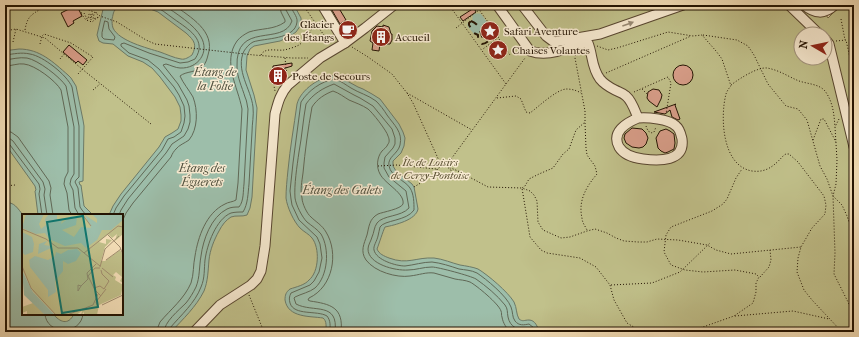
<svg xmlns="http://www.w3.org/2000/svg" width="859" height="337" font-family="'IM FELL French Canon',serif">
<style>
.green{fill:#c1c18b;stroke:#726a46;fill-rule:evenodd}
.water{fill:#9dbeaa;stroke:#6c7a67}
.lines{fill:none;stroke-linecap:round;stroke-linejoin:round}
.shore{stroke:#606856;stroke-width:1}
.canal{stroke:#9dbeaa;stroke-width:7}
.building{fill:#da9f8b;stroke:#231302}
.minor-casing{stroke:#584630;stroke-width:11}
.path{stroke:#231302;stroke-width:1;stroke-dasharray:1 2;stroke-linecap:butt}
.minor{stroke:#f8ebd2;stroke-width:9}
.rail{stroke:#231302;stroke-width:2;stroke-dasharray:7 7;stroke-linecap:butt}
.oneway{fill:#988a74}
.labels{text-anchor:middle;stroke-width:3;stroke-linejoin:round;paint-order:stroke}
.poi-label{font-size:11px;fill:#231302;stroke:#f8ebd2;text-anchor:start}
.park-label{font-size:11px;font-style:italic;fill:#5a5032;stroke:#f8ebd2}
.water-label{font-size:12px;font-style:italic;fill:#4e4f3d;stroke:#f8ebd2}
.inset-road{fill:none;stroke:#a18e70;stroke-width:1}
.view{fill:#0f766e;fill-opacity:0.15;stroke:#0f766e;stroke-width:2}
.inset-edge{fill:none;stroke:#231302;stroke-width:2}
</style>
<rect width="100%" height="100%" fill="#f5e0b9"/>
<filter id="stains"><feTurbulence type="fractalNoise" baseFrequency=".005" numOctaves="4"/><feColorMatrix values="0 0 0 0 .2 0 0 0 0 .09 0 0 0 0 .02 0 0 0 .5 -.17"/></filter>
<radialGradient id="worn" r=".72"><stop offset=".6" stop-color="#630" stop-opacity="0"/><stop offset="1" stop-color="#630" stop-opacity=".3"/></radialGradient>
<path class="green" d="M5,5H820L828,18L838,8L844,5H854V332H5ZM801,34H825V58H801ZM23,215H122V314H23Z"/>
<g class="water">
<path d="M104,5H132C127,9 119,4 115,10C113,12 113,16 112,19C112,22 112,25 113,28C119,41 147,48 160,52C166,54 174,58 181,59C185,60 189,57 192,55C197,45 195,41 186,33L158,12L140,5H294L301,18V25L296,32L289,37L280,41L254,46L250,49L247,56L246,70L254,95L257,108L252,197L250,208L247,215C242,217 236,215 231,217C226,220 222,225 219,231C214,240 210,250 209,260C208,271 208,281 204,291C196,307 183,319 171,332H5V203C14,201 18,209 23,215V314H53C60,322 68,326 74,314H122V215H109L113,206L121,194L159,147L165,137L172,133L178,129L181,121V115L180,107L175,97L160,77L152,68L143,62L128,56L113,44L103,43L99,41L97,35Z"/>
<path d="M19,49C40,49 53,62 68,75L71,78L76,86L83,120L84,126L83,181L79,182L80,185H81L84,206L93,215H38L35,191L36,190L35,186L5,144V51L11,50Z"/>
<path d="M335,75L338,76L358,87L363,89L372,94L380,99L399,124L403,132L405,138L404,146L401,153L393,161V166L396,171L412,184L414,187L418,209C416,220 395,225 385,227C383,231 379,244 377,249C379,254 384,256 389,258C408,265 416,257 434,258C443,259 452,263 460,265C466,266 473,267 478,269C488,275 508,292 514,302C517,308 516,314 519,319C523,322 524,320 529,320C535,320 538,327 539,332H326C326,327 327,321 323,318C310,316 288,318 285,300C285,295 286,292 290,289C296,287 305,285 309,280C319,272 320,248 312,238C309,234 304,232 300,228C294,222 287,207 286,198C286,189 287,180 288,170C290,148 294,126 297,104C301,89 320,77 335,75Z"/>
</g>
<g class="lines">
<g class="shore">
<polygon points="105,21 108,22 109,29 115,37 114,40 104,39 102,37 102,33"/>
<path d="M5,55C14,54 21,52 30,54C43,56 67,75 72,87L79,126V177L76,180L75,182L78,188L80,207L82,210L86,215"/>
<path d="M5,60C13,59 19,57 27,58C38,60 60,77 66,86L74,127V174L71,179L70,184L73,190L75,208L79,215"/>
<path d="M5,66C12,66 18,63 24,64C35,65 56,81 61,90L68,127V172L65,178L64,184L67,193L69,210L72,215"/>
<polyline points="5,132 11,132 18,137 49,181 51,188 50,195 53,215"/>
<polyline points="5,138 9,138 13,141 43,182 45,189 44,195 47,215"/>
<polyline points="5,143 8,143 10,145 39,184 40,189 39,194 42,215"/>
<path d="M113,215L116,208L124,196L162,150L168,139L174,137L181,132L184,123L185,116L184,106L179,95L174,87L159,69L148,60L129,53L121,46V44L124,43L149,53L180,63L188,62L195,59C208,40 188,29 174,19C167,14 161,9 153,5"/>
<path d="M119,215L121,210L128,199L166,153L172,144L184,136L188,129L190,122V115L189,106L187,100L178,84L163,65L166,64C170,65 176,68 180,68C198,69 210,52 201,37C195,25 175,13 164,5"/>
<path d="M122,222L126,213L133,203L171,157C172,154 174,151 176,149C179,145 185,143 189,140C198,129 198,110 193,97C189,90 183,83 180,76C186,71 196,73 203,66C206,63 207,59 208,55C216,31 190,17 174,5"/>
<path d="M45,314C46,335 81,336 83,314"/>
<path d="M158,332V327L160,322C171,309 184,299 191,283C194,274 193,265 195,256C198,237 206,213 225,204C228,202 233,202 236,200L238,183L242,109C238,87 222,62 237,41C240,37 245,34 249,32C261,28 274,30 285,22V20L281,12L280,5"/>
<path d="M164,332C164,322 179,310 186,303C190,298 193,293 196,287C200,277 199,267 201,256C203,240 211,217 227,209C231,207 235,207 239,207C244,201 243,191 244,184L248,109C247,105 247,101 245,97C242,87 237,77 237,67C235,20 283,47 292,21L286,10V5"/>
<path d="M169,332L170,328C181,315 195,303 201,287C205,278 204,269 205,260C207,245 216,219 231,213C235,212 239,212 243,212C248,204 248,193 249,184C250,167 251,149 252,132C252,124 254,115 253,107C251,89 235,70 244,51C246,48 249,44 253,42C264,38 295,40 297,22C298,16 291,11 291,5"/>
<path d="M330,332C330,326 331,321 327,316C317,310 294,316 290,303C289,299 289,297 291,293L310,285L314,281L319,272L322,258L320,244L317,237L299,220L292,205L291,199L290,191L293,163L301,102C308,91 321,81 335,79C341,81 346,85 351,88C359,93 368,95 376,101C380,105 384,110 387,115C394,125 403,132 400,145C398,154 387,157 389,166C391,177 405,180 410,188C414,194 414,203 414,210C407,221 384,220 380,227C379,230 379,233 378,236C377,241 373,246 374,250C376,260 396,266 405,266C414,265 423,262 432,262C441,263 450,266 459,269C465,270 471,270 477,273C486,279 507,296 511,307C513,312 512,317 515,321C519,326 524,325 529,324L534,328L535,332"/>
<path d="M335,332C339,301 313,313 296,304L294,298L295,297C301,294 310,292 315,288C328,276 330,249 321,234C317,229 312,226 307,222C302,217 296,205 295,198C294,185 297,166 299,152C302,136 303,120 306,104C313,94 323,88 334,84L354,95L360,98L373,106L392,129L395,138V144L393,148L385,157L384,163V168L389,177L406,191L409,208C401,217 383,215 377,223C374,227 374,233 372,237C371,241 368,245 368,249C368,264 395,271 408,270C416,270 423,267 432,267C438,267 471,276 476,279C486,286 497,295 505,305C508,309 507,312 508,317C510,327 518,331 528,329L530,332"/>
<path d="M341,332C344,307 330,304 310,301L308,300L309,298C333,287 339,253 326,232C322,225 316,222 311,217C307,214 302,203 302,198C300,190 302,181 303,173C305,151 308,129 312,107C317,99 325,94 333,91C339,93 344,97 349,100C356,103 362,105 368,109C372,112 387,131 388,136C389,138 390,142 388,144C387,147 384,149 382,151C377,157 376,167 380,174C385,184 405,193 403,204C401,209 383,212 378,214C369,219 369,227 367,235C364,244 360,251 366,260C375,272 397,278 410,276C419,275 426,272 434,273C441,275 448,277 455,279C460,280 465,280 470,282C476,285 499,304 501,311C502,313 501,315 502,317C503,323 506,328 511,332"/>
</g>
<polygon class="canal" points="476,17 479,17 484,24 482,27 478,24 475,26 477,30 476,31 471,25 476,21"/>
</g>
<g class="building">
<polygon points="69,5 89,5 79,10 82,16 73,21 74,23 68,27 61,13 71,8"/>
<polygon points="329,5 337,5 346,20 340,24"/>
<polygon points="474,8 476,12 463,21 460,17"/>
<polygon points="383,25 389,27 391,34 392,34 392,40 390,44 380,44 379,51 372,50 373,43 370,41 372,31 377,26 383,27"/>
<polygon points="69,45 87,60 83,65 78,61 76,63 63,52"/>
<polygon points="292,63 292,66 273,72 273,66"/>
<circle cx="683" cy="75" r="10"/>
<polygon points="653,89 659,90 662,95 661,99 657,107 649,101 647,98 648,92"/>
<polygon points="676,104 675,105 680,119 678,120 672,117 670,110 665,114 654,112"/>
<polygon points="632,128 642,129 646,133 648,138 646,144 643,147 639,148 632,147 626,143 624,138 625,134"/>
<polygon points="666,129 670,131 674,134 675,143 674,149 668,152 665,153 661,151 658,148 656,138 660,131"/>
</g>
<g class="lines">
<g class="minor-casing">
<g id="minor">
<polyline points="322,5 345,43"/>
<path d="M497,5L530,51C544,56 559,52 572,46C578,44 582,43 588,43C593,55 591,67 600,79C604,84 609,87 615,90C619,92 623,93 626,96C632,101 635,111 638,118C626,123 611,132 619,147C624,155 635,158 643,159C659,161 685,162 682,139C681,135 680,129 676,126C669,119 647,117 638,118"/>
<polyline points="522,5 546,36 554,42 600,34 683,5"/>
<polyline points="789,5 819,34"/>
<path d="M804,5C815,14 824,15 835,5"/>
<polyline points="816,5 823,5"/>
<polyline points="825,39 829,44 854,147"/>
<path d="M194,332L220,305L251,285L257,279L261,271L265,246L275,114C278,103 280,94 288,85L320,58L345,43L365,28L394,5"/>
</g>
</g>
<g class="path">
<polyline points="303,5 330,44"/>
<polyline points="449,5 506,84"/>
<polyline points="478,5 480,9 480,11 499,37 483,49"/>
<polyline points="532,6 537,5"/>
<polyline points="83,8 94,12 100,16 117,22 146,40 155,44 254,55 292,58 308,58"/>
<polyline points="481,10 488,5"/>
<polyline points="81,13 84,13 87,19 88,19 89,14 91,14 90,19 91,20 92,14 94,14 93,19 100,17"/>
<polyline points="96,13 96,5"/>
<polyline points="81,14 82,15 86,20 92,22 98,17"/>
<polyline points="841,19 845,40"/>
<polyline points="456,28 479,10"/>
<path d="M25,30C27,18 30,15 41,9C44,8 47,6 50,6C55,4 63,8 69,9"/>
<polyline points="5,31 16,29 45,38 82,69 151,124"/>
<polyline points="703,35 737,40 748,46 754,55 768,84 786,106 798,109 807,120 820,166 827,179 833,196 842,205 847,216 854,237"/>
<polyline points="499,39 510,55"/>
<polyline points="836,41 846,40 854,76"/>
<polyline points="13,42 16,29"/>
<polyline points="40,44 42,36 44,34 71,43 93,57 78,74"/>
<path d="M597,46L608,50L617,48L668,32L693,36L702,35L716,51L722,59L731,86C729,88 727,91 726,94C720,117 722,166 752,171C767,173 775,165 784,155L786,154H789L798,162L824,196L826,205L825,214L812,228L801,247L798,258L797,272L804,290L812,300L842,332"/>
<polyline points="352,47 368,57 392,74 407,93 413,103 441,165"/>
<polyline points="576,52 575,58 585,111 585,122 576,130 569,149 563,154 553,168 539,174 529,179 525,186 522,188 530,191 534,195 537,201 538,222 543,230 561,238 570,237 587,231 595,229 607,233 616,238 624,241 638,242 647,242 657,239 678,240 707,245 716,250 731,254 801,247"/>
<path d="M261,55C265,47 276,51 284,50C289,49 295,47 299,45C307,39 311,31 315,22"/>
<polyline points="285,58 287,77"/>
<polyline points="60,59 64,54"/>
<polyline points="606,73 691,36"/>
<polyline points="273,81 275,91"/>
<path d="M731,85C739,79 757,67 767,68C779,70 789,77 799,81C808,84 819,84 825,91C833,102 834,114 835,127"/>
<polyline points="642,89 647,94"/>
<polyline points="93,90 100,84"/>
<polyline points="634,92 668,77 671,83 666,114"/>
<polyline points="407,93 472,130"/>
<path d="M497,98L516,96L521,99L526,112L530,113C538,107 556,90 566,89C571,89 576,90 581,93"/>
<polyline points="839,119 835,127 837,160 836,184 833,196 835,253 834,274 854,314"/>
<path d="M585,123L586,148L587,155L595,166L597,174C586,187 578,201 582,218C582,222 585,226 587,230"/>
<polyline points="646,126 648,131 652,133 654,132 656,127"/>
<polyline points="813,140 821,119 824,119 836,142"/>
<polyline points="378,166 397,165 436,169"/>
<path d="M446,166L451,170V173C446,179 438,176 437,169L442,166H446L458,171L488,187L522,188L530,237L541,250L547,253L580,258L596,267L610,285L614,300L627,323L642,332"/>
<polyline points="446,166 525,58"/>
<polyline points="5,186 15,185"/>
<polyline points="414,187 437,173"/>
<polyline points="760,277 769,267 771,260 770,250"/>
<polyline points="611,285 652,283 680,272 710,243"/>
<polyline points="249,295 264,332"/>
<polyline points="735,316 793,311 829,319"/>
<polyline points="683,332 703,327 734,316 753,303 756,292 756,283 759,277 756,274 735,270 703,272 685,270 671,265 664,252 666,235 671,227 712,211 723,204 727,199 736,178 742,169"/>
</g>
<use href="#minor" class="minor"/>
<path class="rail" d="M471,21C480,24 480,32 483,39L485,40L487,38L483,31L485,29L488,30L492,35C492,39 486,44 482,44L478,38V35L474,33L469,25V23Z"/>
</g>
<defs><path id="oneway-solid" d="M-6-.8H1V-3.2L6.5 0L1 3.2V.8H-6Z"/></defs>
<use class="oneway" href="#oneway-solid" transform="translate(628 24) rotate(-20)"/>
<defs>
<g id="cafe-disc" transform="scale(1)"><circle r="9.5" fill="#8f2418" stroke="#f8ebd2"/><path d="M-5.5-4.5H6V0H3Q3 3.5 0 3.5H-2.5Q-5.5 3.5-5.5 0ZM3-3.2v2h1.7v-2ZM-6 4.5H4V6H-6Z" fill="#fff"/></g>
<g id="sight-disc" transform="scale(1)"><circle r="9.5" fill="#8f2418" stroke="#f8ebd2"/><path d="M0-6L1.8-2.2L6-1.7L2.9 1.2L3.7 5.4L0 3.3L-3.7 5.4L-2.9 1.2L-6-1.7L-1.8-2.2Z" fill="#fff"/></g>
<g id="building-disc" transform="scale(1)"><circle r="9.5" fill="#8f2418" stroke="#f8ebd2"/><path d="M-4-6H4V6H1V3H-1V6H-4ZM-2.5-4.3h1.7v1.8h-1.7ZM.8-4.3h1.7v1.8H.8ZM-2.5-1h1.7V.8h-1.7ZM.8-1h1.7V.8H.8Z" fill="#fff"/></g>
</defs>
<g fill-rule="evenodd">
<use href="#cafe-disc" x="348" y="30"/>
<use href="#sight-disc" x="490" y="31"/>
<use href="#building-disc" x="381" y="37"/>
<use href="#sight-disc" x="498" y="50"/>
<use href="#building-disc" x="278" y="76"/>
</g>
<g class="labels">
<g class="poi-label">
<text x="334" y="28" text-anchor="end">Glacier<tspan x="334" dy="13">des Étangs</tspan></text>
<text x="504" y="35">Safari Aventure</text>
<text x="395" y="41">Accueil</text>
<text x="512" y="54">Chaises Volantes</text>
<text x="292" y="80">Poste de Secours</text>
</g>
<g class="park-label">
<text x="430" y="166">Île de Loisirs<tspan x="430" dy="13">de Cergy-Pontoise</tspan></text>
</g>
<g class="water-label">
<text x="215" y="76">Étang de<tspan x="215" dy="14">la Folie</tspan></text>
<text x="202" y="172">Étang des<tspan x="202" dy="14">Éguerets</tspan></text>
<text x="342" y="194">Étang des Galets</text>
</g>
</g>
<g transform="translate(22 214)">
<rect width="101" height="101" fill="#f5e0b9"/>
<path d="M0,0H101V20L93,27L95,20L90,24L86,20L77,28L84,30V25L90,26L83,33L79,47H83L98,36L101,41V69L98,67L100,63L94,58L91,61L94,63L93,66L101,71L99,81L77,91L75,101H62V98L59,101L60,97L54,101H33L11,78L0,56ZM11,89L19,96L23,101H5V97L0,99V93Z" fill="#c1c18b"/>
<path d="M4,0H22L17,10L19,15L24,11L23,5L27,0H35V5L40,6L39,10L49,2L55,3L54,11L40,16L52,23L59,13L69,14L63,1L75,9V5L70,0H101V6L89,16H80L75,26L64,34L59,29L43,32L27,25L23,19L14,20L0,14ZM0,18L10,23L12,30L11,38L3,41L0,38ZM25,27L22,31L29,32V34L16,40L17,30ZM55,35L59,39L54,47L46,50L41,47V57L33,67L34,78L26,83V76L8,53L7,46L13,42L26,46L33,42L34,38L39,40L46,36ZM0,56L11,78L33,101H23L2,81Z" fill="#9dbeaa"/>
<path class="inset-road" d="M60,0L69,12M0,15L24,25L36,34H56L78,52M85,20L98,33L101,41M62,39L96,12L101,13M84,46L99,35M0,52L9,74L34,101M78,53L83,35L97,22M78,54H73L66,62L73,76L79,82M80,54L91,63M59,72L56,77V71L59,72L66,65L65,59L74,50M72,74L78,72L82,75L87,67L80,60L79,56M80,91L101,81M76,93L74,88L84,75M45,101L71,91L76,80"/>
<path class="view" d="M61,2L76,93L40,99L25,8Z"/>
<rect width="101" height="101" class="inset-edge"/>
</g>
<rect width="859" height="337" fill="none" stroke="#f5e0b9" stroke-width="20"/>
<rect x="6" y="6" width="847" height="325" fill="none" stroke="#231302" stroke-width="2"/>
<rect x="10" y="10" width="839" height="317" fill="none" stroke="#231302"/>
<g transform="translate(813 46) rotate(279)"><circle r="19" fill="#f8ebd2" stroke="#a3957f"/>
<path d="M0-3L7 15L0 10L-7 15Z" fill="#8f2418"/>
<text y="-6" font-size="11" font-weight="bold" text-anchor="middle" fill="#231302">N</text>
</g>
<rect width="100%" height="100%" filter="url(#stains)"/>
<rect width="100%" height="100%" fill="url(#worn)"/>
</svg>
